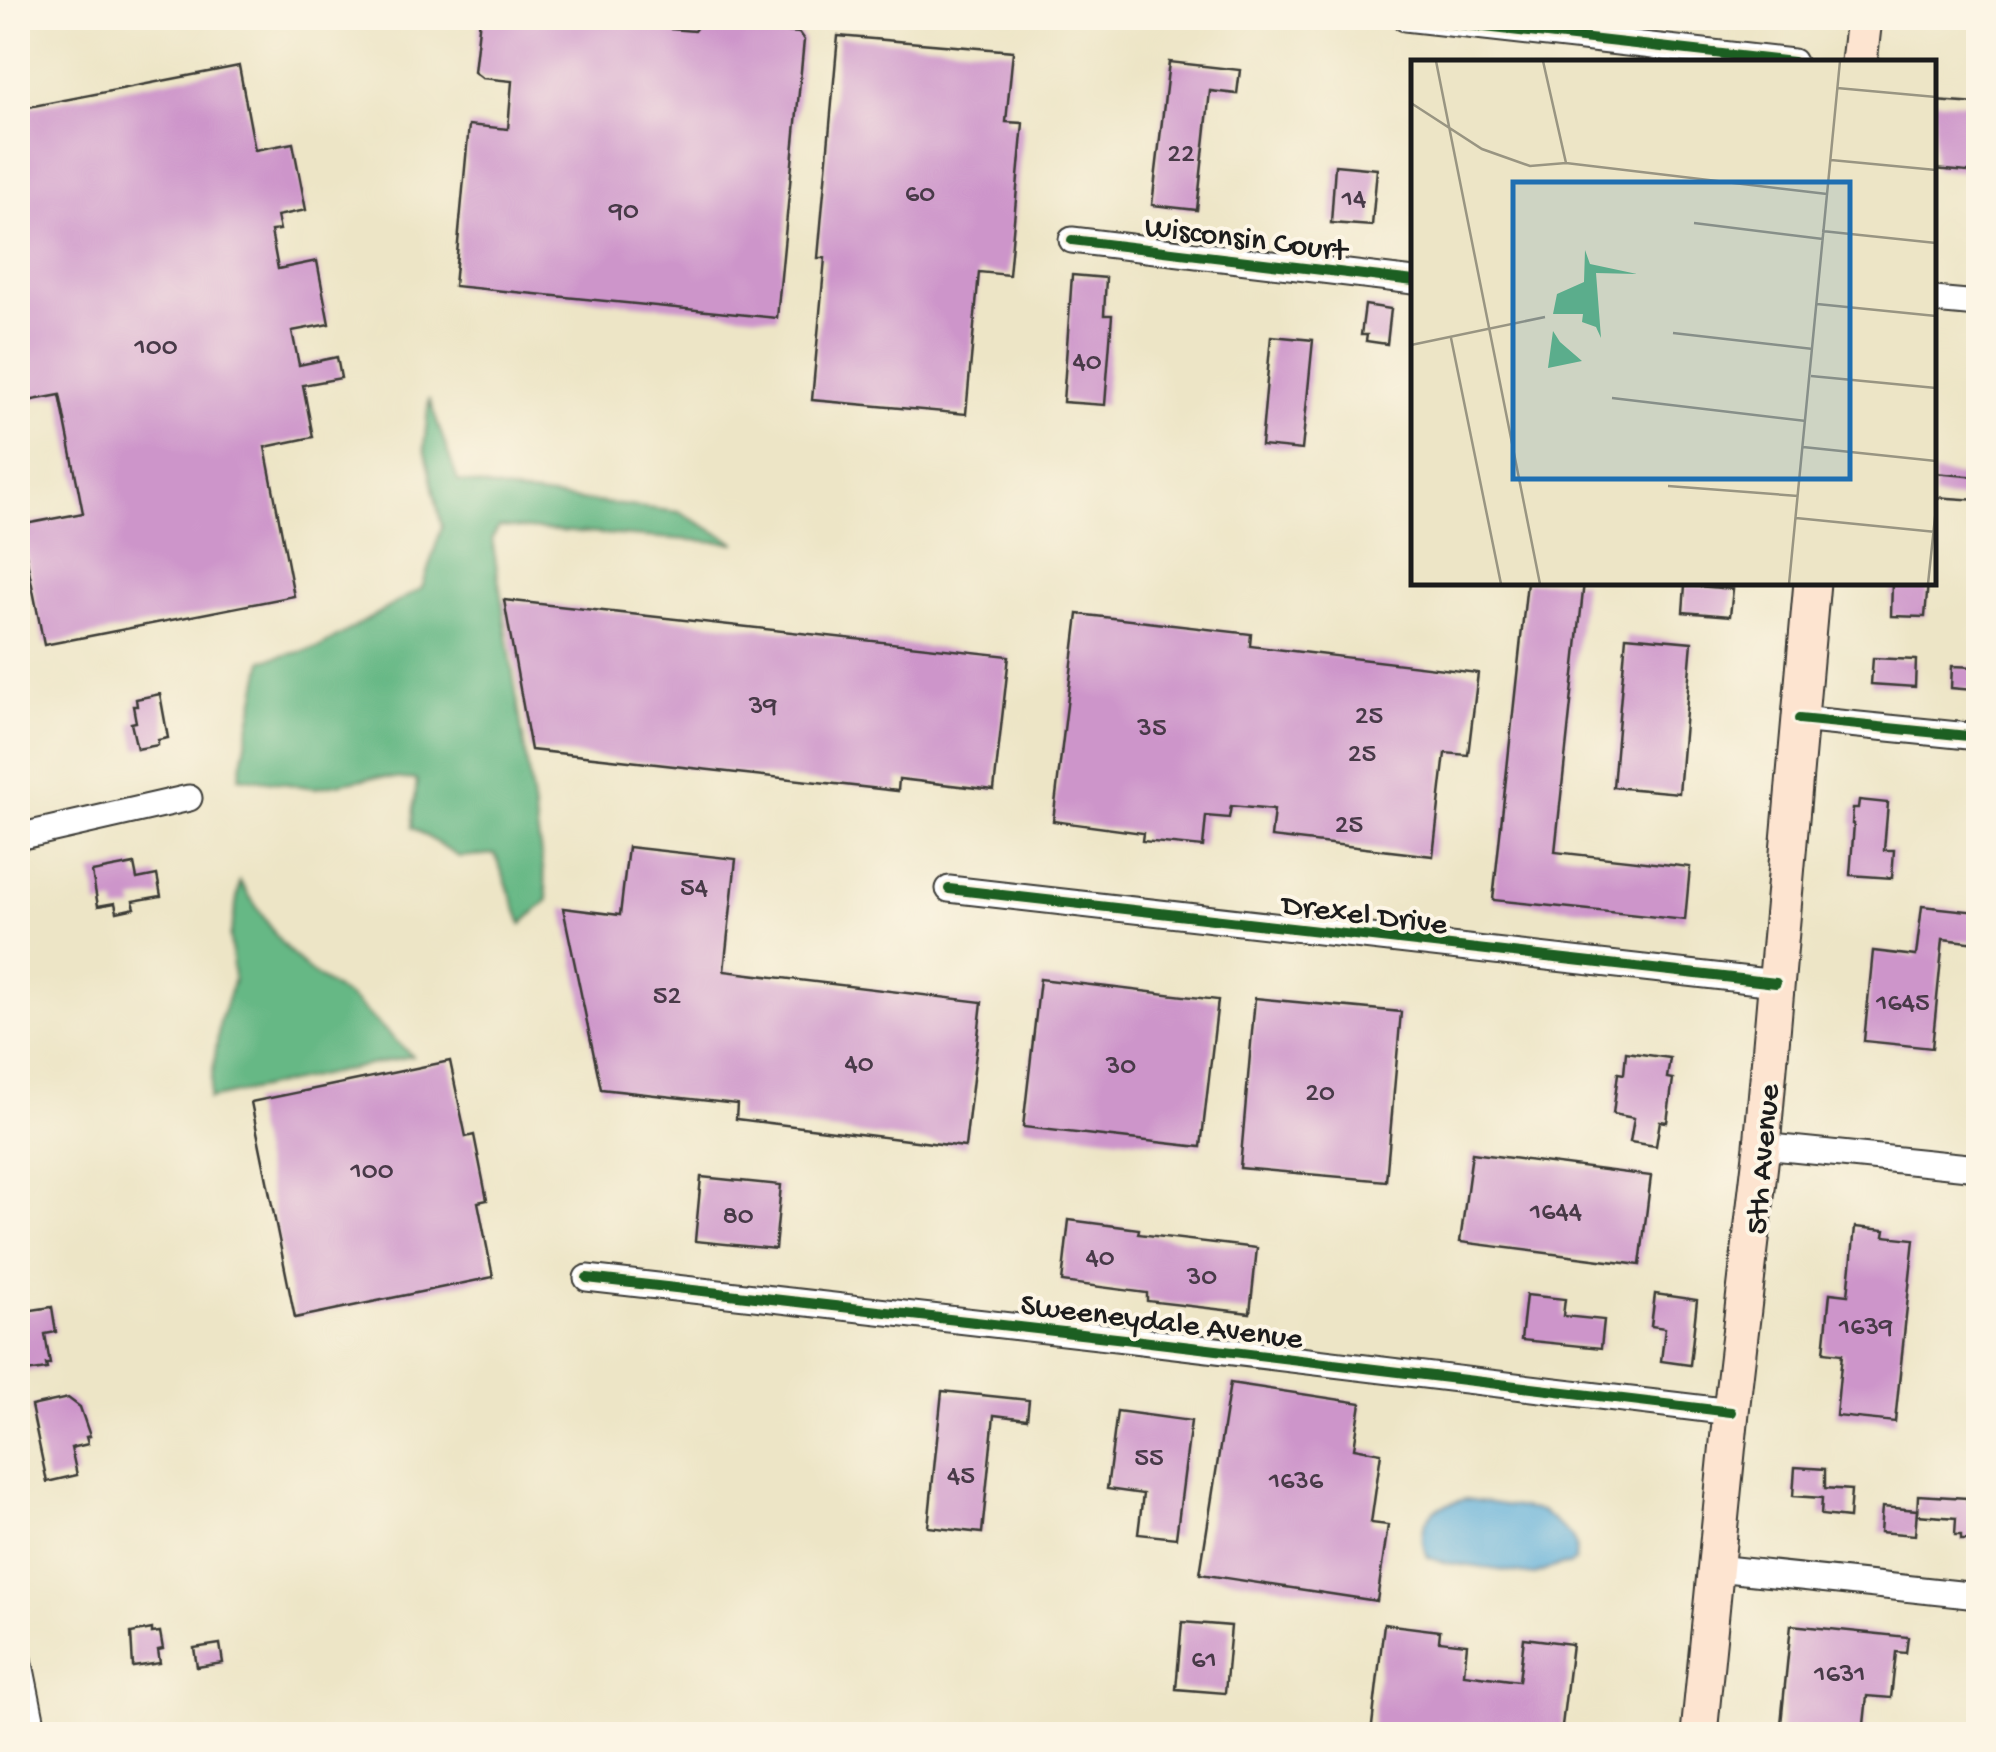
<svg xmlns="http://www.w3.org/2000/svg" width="1996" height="1752" font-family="'Gochi Hand',sans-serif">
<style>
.forest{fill:#66b885;stroke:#416a50;stroke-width:2.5}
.water{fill:#5fafd9;stroke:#3e667a;stroke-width:2.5}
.building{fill:#cd95ca}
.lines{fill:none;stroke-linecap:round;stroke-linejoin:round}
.street-casing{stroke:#3b3a36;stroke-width:29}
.secondary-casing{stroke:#3b3a36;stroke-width:39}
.street{stroke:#fff;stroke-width:25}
.secondary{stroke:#fde4d0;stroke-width:35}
.cycleway-casing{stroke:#fcf5e5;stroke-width:16}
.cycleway{stroke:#1b5e20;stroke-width:10}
.labels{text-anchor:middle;stroke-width:8;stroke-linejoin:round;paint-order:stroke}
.number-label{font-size:28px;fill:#483a48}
.street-label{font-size:32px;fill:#1c1c1c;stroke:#fcf5e5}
.inset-road{fill:none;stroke:#999582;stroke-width:2.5}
.view{fill:#1f6fb2;fill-opacity:0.15;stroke:#1f6fb2;stroke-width:5}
.inset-edge{fill:none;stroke:#1c1c1c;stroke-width:5}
</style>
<rect width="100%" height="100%" fill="#fcf5e5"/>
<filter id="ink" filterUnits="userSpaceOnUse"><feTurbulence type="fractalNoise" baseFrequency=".01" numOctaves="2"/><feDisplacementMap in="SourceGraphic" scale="20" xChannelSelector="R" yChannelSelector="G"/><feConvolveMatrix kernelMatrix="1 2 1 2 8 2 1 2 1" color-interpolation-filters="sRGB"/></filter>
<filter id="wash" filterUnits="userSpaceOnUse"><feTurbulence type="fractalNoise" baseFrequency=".0048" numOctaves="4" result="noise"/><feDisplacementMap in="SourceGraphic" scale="40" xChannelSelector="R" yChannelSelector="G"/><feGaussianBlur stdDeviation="2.25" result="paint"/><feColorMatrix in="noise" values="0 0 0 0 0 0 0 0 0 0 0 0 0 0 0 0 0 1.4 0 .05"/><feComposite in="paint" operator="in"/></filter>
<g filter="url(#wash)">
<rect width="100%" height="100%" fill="#ede5c6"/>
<g class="forest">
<polygon points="429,399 458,481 520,493 679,512 736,543 499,527 492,538 548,900 522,924 495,854 459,857 412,827 417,780 375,777 315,788 239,777 263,660 318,648 422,588 442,527 424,448"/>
<polygon points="240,882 281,943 309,971 354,1001 412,1056 209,1099 220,1021 234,979 230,938"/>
</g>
<path class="water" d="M1466,1499L1541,1511L1571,1536L1576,1546L1575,1561L1569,1565H1559L1535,1575L1447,1563L1429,1558C1420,1545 1420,1523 1434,1511C1442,1504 1456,1502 1466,1499Z"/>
<g id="blocks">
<g class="building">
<polygon points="480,18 555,18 578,21 581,18 637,18 669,21 671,29 694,31 700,23 799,33 804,40 777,318 454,286 469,125 508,129 512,81 482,78 474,72"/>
<polygon points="838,36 1013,51 1006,122 1023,123 1009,275 979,272 966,414 812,400 825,258 818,258"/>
<polygon points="1169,62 1240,70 1237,94 1210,91 1197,210 1152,205"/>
<polygon points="239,66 255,150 293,143 306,210 277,216 280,230 271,231 278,269 317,261 329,324 292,331 299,365 337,357 341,378 303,385 313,437 265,447 294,596 44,645 20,525 83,513 60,395 22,402 18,379 18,109"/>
<polygon points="1934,101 1978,104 1978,173 1934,169"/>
<polygon points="1335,165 1377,169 1372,226 1331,223"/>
<polygon points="1072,275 1106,278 1104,315 1112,315 1105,405 1063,402"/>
<polygon points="1365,305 1391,309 1387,344 1366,341 1367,335 1361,335"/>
<polygon points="1271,336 1313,340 1302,450 1261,446"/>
<polygon points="1934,473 1978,477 1978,500 1934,497"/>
<polygon points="1527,582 1584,582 1555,852 1690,867 1685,920 1493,900"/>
<polygon points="1892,582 1928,582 1925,617 1891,616"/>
<polygon points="1685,585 1733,589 1730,616 1683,612"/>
<polygon points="504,600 1009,656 994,790 899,779 898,791 531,750"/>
<polygon points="1078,614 1251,634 1250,646 1478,673 1468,755 1445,753 1433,856 1271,837 1274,810 1231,806 1229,818 1206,816 1203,847 1142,841 1143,833 1053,821"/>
<polygon points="1626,636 1692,642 1679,793 1613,787"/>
<polygon points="1873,658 1916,660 1915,687 1871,684"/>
<polygon points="1952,666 1975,667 1973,690 1951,688"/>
<polygon points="160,694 168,738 158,740 158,745 137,749 131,723 136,722 133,706 137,706 136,699"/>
<polygon points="1859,800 1888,803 1884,850 1894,850 1892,878 1850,875 1854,824 1852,824 1853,808 1858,808"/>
<polygon points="628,847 736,859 724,971 982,1002 965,1147 736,1119 737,1104 601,1089 563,908 620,915"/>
<polygon points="134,864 137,879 157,875 161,896 133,901 135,908 117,912 115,903 98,906 92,872"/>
<polygon points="1922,906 1978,912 1977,943 1943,939 1932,1048 1864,1041 1873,951 1916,956"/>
<polygon points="1040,979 1218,1000 1201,1147 1023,1127"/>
<polygon points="1255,998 1401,1012 1386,1181 1240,1168"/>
<polygon points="1626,1052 1670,1058 1667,1078 1673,1079 1667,1122 1660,1121 1656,1146 1630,1142 1634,1118 1613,1114 1618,1073 1624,1074"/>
<polygon points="450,1061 466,1137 474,1135 487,1200 478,1202 493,1277 295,1318 251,1102"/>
<polygon points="1472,1153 1651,1176 1640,1265 1460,1242"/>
<polygon points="701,1177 781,1185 775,1249 695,1241"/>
<polygon points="1069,1220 1139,1229 1138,1234 1257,1248 1250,1313 1147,1301 1147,1293 1062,1282"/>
<polygon points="1855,1227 1885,1230 1884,1236 1914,1239 1895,1422 1836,1416 1842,1354 1824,1352 1830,1293 1848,1295"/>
<polygon points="1655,1294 1697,1300 1690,1365 1661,1361 1665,1328 1651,1326"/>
<polygon points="1526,1295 1565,1299 1563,1316 1604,1320 1601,1348 1521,1340"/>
<polygon points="52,1307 56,1332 45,1334 50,1364 46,1364 47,1369 18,1373 18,1312"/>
<polygon points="1230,1383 1361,1403 1354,1448 1381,1453 1371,1523 1388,1525 1377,1601 1200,1574"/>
<polygon points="942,1391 1029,1400 1027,1419 994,1415 982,1533 928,1527"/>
<polygon points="68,1398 80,1407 90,1436 86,1437 88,1444 71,1448 77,1475 47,1482 31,1406"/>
<polygon points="1117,1411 1191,1421 1176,1538 1138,1534 1143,1494 1107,1489"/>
<polygon points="1795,1467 1825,1469 1825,1488 1851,1490 1849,1518 1821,1515 1822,1498 1793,1496"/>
<polygon points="1918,1495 1967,1498 1967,1502 1978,1503 1978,1540 1961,1540 1961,1535 1955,1535 1956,1518 1917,1515"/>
<polygon points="1882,1507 1917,1510 1915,1535 1880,1532"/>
<polygon points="1182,1622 1231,1626 1225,1693 1176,1689"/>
<polygon points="1384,1624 1440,1631 1439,1641 1467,1644 1464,1674 1519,1681 1524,1638 1572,1644 1561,1734 1485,1734 1457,1731 1456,1734 1371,1734"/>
<polygon points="1791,1625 1908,1637 1906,1653 1896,1652 1891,1698 1867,1696 1863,1734 1780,1734"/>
<polygon points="152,1629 152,1633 160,1632 163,1649 158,1650 160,1663 133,1667 131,1633"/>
<polygon points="220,1644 223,1663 197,1667 194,1648"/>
</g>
</g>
</g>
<g filter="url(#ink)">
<use href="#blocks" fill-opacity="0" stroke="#3b3a36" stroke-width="2.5"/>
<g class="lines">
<g class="street-casing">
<g id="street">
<polyline points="1405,18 1793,62"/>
<polyline points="1072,240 1414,281"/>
<polyline points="1934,300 1978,304"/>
<polyline points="1799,719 1978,737"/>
<polyline points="18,837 189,798"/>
<polyline points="949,889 1776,983"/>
<polyline points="1762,1146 1978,1168"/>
<polyline points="587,1278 1125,1339 1731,1412"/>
<polyline points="1716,1568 1978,1596"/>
<polyline points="18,1654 34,1734"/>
</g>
</g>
<g class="secondary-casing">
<g id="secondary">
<polyline points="1859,62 1864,18"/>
<polyline points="1699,1734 1731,1412 1762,1146 1812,582"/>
</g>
</g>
<use href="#street" class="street"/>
<use href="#secondary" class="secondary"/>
<g class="cycleway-casing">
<g id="cycleway">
<polyline points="1405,18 1793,62"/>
<polyline points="1072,240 1414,281"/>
<polyline points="1799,719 1978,737"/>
<polyline points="949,889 1776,983"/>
<polyline points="587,1278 1125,1339 1731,1412"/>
</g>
</g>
<use href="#cycleway" class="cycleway"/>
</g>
</g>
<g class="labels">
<g class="number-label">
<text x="1181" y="161">22</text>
<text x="920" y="201">60</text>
<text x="1354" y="206">14</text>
<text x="624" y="218">90</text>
<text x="156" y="354">100</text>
<text x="1087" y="369">40</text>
<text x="763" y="713">39</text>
<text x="1369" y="723">25</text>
<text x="1152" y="735">35</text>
<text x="1362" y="761">25</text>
<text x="1349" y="832">25</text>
<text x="694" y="895">54</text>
<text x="667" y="1003">52</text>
<text x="1903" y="1010">1645</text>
<text x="859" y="1071">40</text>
<text x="1121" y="1073">30</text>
<text x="1320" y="1100">20</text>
<text x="372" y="1178">100</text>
<text x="1556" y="1219">1644</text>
<text x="738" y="1223">80</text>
<text x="1100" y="1265">40</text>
<text x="1202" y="1284">30</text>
<text x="1866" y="1334">1639</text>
<text x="1149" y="1465">55</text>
<text x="961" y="1483">45</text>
<text x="1296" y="1488">1636</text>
<text x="1204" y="1667">61</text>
<text x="1840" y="1681">1631</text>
</g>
<g class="street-label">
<text transform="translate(1246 236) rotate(7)" y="11">Wisconsin Court</text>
<text transform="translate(1365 912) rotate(7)" y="11">Drexel Drive</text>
<text transform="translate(1760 1159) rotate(-85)" y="11">5th Avenue</text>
<text transform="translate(1162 1319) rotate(7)" y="11">Sweeneydale Avenue</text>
</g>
</g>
<g transform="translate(1411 60)">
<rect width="525" height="525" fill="#ede5c6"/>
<path d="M174,190L179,204L226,214L185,213L190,278L185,267L171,262L172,254H142L146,234L173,222ZM142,271L149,282L171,301L137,308Z" fill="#66b885"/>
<path class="inset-road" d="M25,1L129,524M132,1L155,103M426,28L525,37M0,43L71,89L119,106L155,103L416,134M420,100L525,110M283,163L412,179M411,171L525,183M406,244L525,256M262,273L402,289M40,278L90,524M0,285L134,257M400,316L525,328M201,338L395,361M392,387L525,401M257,426L387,436M385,458L525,472M378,524L429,1M517,524L525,448"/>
<path class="view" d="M102,122H439V419H102Z"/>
<rect width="525" height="525" class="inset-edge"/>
</g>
<rect width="1996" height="1752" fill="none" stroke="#fcf5e5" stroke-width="60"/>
</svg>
